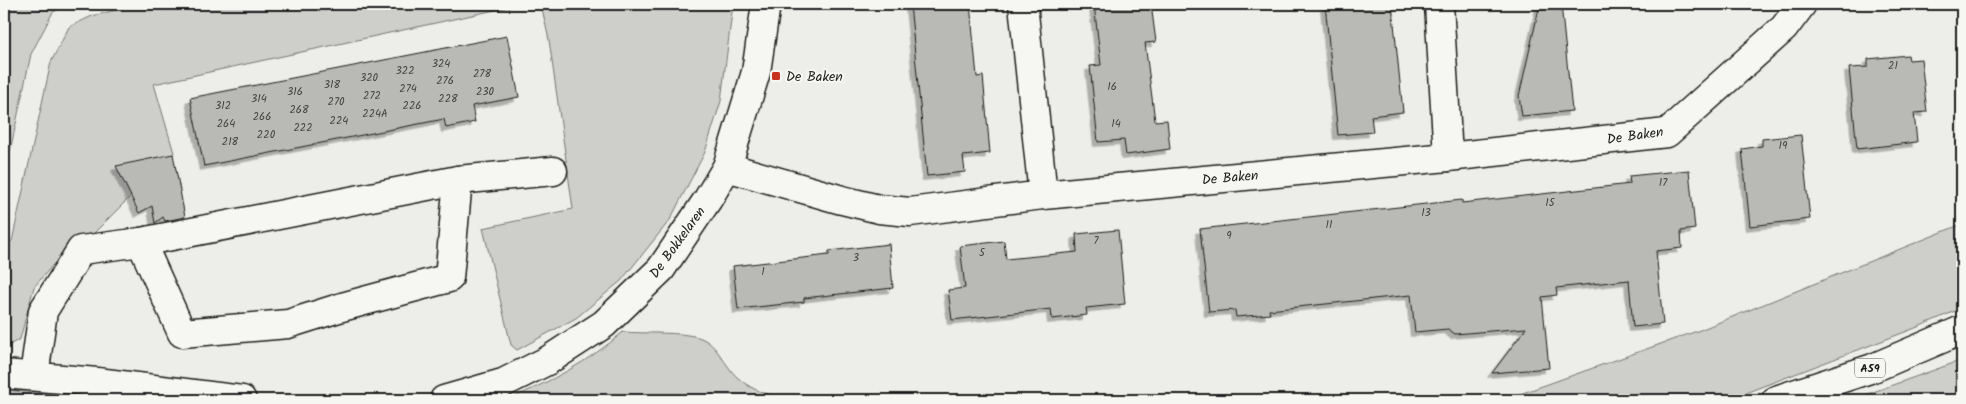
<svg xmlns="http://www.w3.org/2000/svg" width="1966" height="404" font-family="Kalam,sans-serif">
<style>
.green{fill:#cececb;stroke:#757574}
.building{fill:#b9b9b6;stroke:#1c1c1c;filter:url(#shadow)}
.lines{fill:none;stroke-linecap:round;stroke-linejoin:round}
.minor-casing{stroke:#1c1c1c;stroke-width:31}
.highway-casing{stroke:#1c1c1c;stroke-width:31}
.minor{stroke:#f6f6f2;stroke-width:28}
.highway{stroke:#f6f6f2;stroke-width:28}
.poi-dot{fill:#c8321e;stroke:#f6f6f2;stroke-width:2}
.labels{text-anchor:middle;stroke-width:4;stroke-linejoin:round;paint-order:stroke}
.number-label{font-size:11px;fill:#434342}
.shield{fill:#f6f6f2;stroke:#5d5d5c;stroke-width:1}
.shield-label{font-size:12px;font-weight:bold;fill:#1c1c1c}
.poi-label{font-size:14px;fill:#1c1c1c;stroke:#f6f6f2;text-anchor:start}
.street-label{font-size:14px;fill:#1c1c1c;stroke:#f6f6f2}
</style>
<defs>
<filter id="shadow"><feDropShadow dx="-4.5" dy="4.5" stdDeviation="0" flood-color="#0004"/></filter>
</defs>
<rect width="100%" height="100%" fill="#edede9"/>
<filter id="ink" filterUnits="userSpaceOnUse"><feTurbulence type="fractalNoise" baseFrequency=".02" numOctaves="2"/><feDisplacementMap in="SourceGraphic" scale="10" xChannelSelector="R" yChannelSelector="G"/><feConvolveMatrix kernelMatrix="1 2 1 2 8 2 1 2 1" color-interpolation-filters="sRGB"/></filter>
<g filter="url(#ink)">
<g class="green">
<polygon points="4,4 69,4 53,12 31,54 4,179"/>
<polygon points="140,4 523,4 154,84 174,153 88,239 58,259 34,287 20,339 4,348 4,248 12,241 51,62 69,27 92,16"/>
<polygon points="541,4 733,4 721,101 705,152 670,220 621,281 576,318 517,350 511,345 483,228 573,209 549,40"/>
<polygon points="1962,224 1962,308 1918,327 1727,400 1503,400 1700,330"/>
<path d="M623,332C645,334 681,331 701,338C717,344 725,366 737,377C749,388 760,392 775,396L1102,400H507C548,383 590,361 623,332Z"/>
<polygon points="1962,360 1962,400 1851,400"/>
<polygon points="4,390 112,400 4,400"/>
</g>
<g class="building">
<polygon points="910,4 970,4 977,77 983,76 990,153 963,156 965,172 927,176"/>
<polygon points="1094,4 1151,4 1156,42 1145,43 1155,121 1167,120 1170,149 1126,155 1124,140 1098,142 1090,66 1101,65"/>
<polygon points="1325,4 1392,4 1403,112 1371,116 1373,132 1338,135"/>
<polygon points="1540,4 1561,4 1572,111 1522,116 1519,96"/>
<polygon points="507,36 519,97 472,106 475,122 446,128 444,119 204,166 190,98"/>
<polygon points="1908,55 1909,60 1921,59 1927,112 1914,113 1917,142 1857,149 1849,68 1868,67 1868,59"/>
<polygon points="1801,135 1810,219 1750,226 1742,149 1762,146 1762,139"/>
<polygon points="173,154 185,217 165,221 163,217 155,223 152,206 139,213 116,166"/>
<polygon points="1689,170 1695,229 1681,231 1682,248 1656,251 1663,324 1633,327 1629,280 1556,288 1557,295 1542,297 1549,368 1492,373 1526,328 1455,334 1448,329 1415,332 1411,295 1269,310 1270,314 1236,317 1235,310 1209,312 1200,229 1462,200 1462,203 1630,184 1629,176"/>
<polygon points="1118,230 1125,304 1086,308 1087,315 1052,319 1051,309 952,320 948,290 965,288 960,246 1004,241 1006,259 1077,252 1076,234"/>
<polygon points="889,244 893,288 804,298 804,302 738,309 733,266 829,255 829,251"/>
</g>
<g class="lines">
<g class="minor-casing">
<g id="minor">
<polyline points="1023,4 1043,195"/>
<polyline points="1439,4 1448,157"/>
<polyline points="727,167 842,200 879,209 910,212 1043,195 1448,157 1667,133 1784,28 1802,4"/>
<polyline points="141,242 182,333 288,324 342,307 449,278 458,180"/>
<polyline points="4,374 97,382 242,400"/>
<polyline points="34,376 43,311 81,250 141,242 458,180 553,171"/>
<polyline points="444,400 503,383 547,361 604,324 661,269 708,199 727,167 756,72 766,4"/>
</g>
</g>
<g class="highway-casing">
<polyline id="highway" points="1776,400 1873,368 1962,330"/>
</g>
<use href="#minor" class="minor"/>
<use href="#highway" class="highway"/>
</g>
</g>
<rect class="poi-dot" x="771" y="71" width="10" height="10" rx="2.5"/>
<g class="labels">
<g class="number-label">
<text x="441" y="67">324</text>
<text x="1893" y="69">21</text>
<text x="405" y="74">322</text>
<text x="482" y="77">278</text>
<text x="369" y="81">320</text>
<text x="445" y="84">276</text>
<text x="332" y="88">318</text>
<text x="1112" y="90">16</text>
<text x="408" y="92">274</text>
<text x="295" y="95">316</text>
<text x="485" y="95">230</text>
<text x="372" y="99">272</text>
<text x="259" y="102">314</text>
<text x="448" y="102">228</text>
<text x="336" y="105">270</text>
<text x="223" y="109">312</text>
<text x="412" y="109">226</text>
<text x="299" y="113">268</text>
<text x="375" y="117">224A</text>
<text x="262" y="120">266</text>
<text x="339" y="124">224</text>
<text x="226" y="127">264</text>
<text x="1116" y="127">14</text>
<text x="303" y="131">222</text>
<text x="266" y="138">220</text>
<text x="230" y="145">218</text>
<text x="1783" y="149">19</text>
<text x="1663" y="186">17</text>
<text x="1550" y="206">15</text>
<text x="1426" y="216">13</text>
<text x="1329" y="228">11</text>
<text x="1229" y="239">9</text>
<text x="1096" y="244">7</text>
<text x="982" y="256">5</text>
<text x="856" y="261">3</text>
<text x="763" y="275">1</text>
</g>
<rect class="shield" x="1855" y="358.5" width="30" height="19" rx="4"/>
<g class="shield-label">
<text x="1870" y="372">A59</text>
</g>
<g class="poi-label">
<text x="786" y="81">De Baken</text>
</g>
<g class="street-label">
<text transform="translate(1635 135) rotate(-8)" y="5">De Baken</text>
<text transform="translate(1230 177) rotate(-5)" y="5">De Baken</text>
<text transform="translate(677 242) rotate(-54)" y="5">De Bokkelaren</text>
</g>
</g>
<rect width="1966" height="404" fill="none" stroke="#f6f6f2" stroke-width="20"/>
<rect x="10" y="10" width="1946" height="384" fill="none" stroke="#1c1c1c" stroke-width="2" filter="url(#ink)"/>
</svg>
